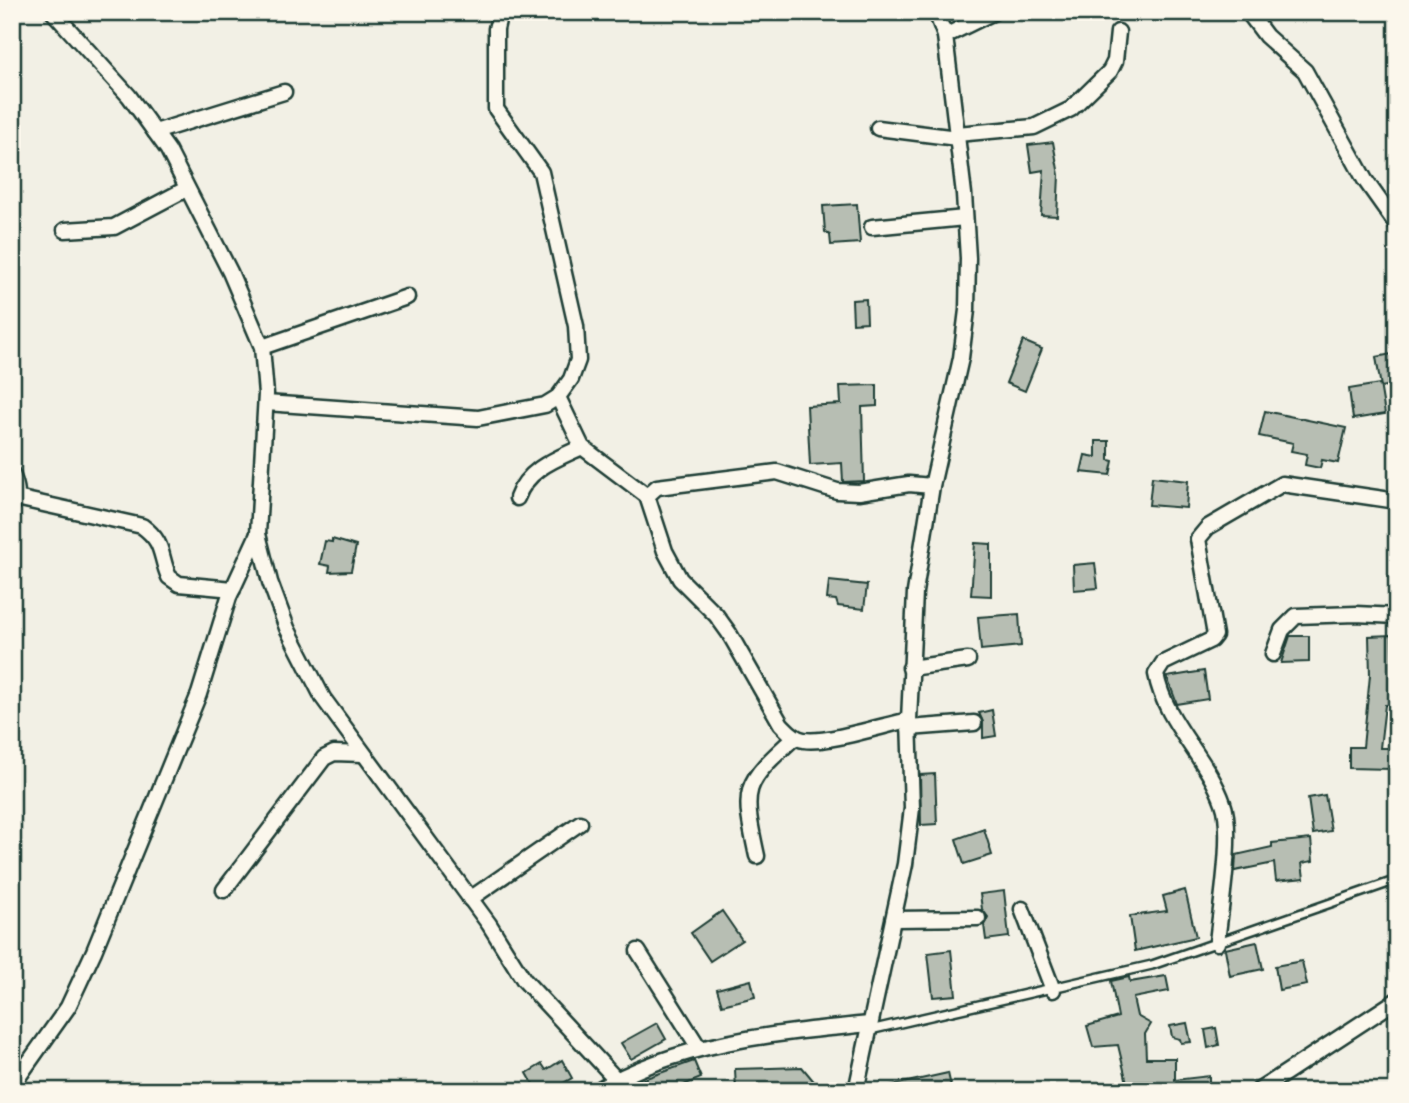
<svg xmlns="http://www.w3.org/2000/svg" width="1409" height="1103" font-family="Sriracha,sans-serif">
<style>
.building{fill:#b7beb3;stroke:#1f3d34;stroke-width:2}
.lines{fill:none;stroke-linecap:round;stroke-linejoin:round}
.lane-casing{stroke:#1f3d34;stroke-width:12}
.street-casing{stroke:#1f3d34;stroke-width:19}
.lane{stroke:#fbf7ec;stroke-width:7}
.street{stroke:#fbf7ec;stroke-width:14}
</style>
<rect width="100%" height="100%" fill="#f2f0e5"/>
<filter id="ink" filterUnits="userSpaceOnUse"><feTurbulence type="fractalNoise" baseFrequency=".0143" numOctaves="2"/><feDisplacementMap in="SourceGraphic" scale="14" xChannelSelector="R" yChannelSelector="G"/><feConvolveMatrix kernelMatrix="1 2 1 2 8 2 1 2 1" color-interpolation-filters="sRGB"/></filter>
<g filter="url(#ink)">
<g class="building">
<polygon points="1053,142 1059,175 1057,216 1041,215 1044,170 1032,172 1028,145"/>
<polygon points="857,204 860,243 831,245 830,235 825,232 823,206"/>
<polygon points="866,299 867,322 853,323 852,300"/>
<polygon points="1023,341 1042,349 1025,391 1006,383"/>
<polygon points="1397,353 1397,384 1381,387 1376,357"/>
<polygon points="1380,384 1385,414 1353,419 1349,389"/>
<polygon points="877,385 877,406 862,407 864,481 843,482 842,463 810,465 807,406 841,404 840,386"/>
<polygon points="1265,411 1346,428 1338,463 1322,460 1320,468 1305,465 1307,454 1291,451 1293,443 1259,436"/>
<polygon points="1096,441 1109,441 1109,460 1113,461 1110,475 1081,472 1085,455 1096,457"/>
<polygon points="1152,477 1188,481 1186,508 1149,505"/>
<polygon points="332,539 356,546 351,571 329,572 330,566 320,564 325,541 332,542"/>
<polygon points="975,543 991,544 991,596 971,595"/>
<polygon points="1095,563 1098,588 1074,590 1073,565"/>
<polygon points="829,581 867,585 864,609 838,606 836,600 827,599"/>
<polygon points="1019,614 1021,646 981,650 978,617"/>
<polygon points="1392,635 1394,675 1390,705 1385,705 1380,748 1391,748 1391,769 1349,768 1349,747 1363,747 1370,675 1369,636"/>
<polygon points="1290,636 1309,636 1309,662 1281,663"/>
<polygon points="1204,671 1208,699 1177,704 1167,677"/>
<polygon points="992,710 996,736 983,738 983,722 979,713"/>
<polygon points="935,774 937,824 921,825 920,775"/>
<polygon points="1325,795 1331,831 1313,834 1308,798"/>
<polygon points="984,829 992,855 964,864 956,839"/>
<polygon points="1311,839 1313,861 1302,863 1304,878 1276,881 1274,863 1235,871 1236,855 1272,847 1272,843"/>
<polygon points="1185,890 1196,937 1135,951 1130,916 1167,911 1163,896"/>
<polygon points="1004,891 1009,937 986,940 984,925 988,917 982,909 980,894"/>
<polygon points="722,911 742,940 710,961 691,933"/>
<polygon points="1257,942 1263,969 1230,976 1225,949"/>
<polygon points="951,950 956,995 933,997 928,953"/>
<polygon points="1302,961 1307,985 1279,990 1275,966"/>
<polygon points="1166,976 1169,991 1133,998 1137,1016 1151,1024 1145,1034 1146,1058 1175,1058 1175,1080 1209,1076 1209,1091 1129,1091 1118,1045 1093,1047 1087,1026 1118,1017 1111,981 1129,977 1130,982"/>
<polygon points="751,980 755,997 722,1005 717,989"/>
<polygon points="657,1023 666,1039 631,1059 621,1043"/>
<polygon points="1187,1023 1191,1042 1181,1043 1180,1039 1172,1037 1170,1026"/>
<polygon points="1216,1028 1219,1045 1208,1048 1205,1030"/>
<polygon points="562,1060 572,1078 549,1091 537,1091 527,1073 542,1064 546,1070"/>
<polygon points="694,1061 701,1078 669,1091 639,1091 635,1082"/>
<polygon points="802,1067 822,1091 736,1091 735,1069"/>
<polygon points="948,1073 952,1091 889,1091 889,1086"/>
</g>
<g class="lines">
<g class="lane-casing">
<polyline id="lane" points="870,1030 1152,965 1397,880"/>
</g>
<g class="street-casing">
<g id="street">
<polyline points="53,12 129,96 168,150 230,272 262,347 266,394 258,534 270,582 287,628 323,698 489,924 524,980 627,1091"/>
<polyline points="1248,12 1266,36 1305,71 1365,180 1397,225"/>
<polyline points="945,36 994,12"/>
<polyline points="878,128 957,138"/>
<polyline points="155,132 284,92"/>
<polyline points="957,134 1034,127 1071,109 1110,71 1115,61 1118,32"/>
<polyline points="872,227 965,218"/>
<polyline points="65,230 114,227 186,189"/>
<polyline points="262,347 407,297"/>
<polyline points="558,397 582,447 647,496"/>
<polyline points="266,403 478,418 545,405 558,397 571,379 578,360 576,326 541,172 496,109 496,29 500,12"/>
<path d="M12,474C16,485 20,494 13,504"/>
<path d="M12,497L142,526C165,543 159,554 169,577L179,584L233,589"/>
<path d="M517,498C527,469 556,459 582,447"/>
<polyline points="1273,654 1282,630 1296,616 1356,614 1397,616"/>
<polyline points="910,668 968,660"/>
<path d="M909,720C884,725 826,744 804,740C794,739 787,730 781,724L729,633L716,615L680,579L665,551L647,496L657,487L777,472L837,491L859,492L909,484L932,486"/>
<polyline points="909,728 974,723"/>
<path d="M757,856C742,787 742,785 795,737"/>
<polyline points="224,890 324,758 334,753 363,754"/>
<polyline points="470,899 580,823"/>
<polyline points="1022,909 1053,990"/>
<polyline points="895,919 978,918"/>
<path d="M1217,943C1220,910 1234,831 1223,803C1207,757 1165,723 1156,674L1163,663L1211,640L1215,635L1198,539L1208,527L1282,484L1397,501"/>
<polyline points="638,951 699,1048"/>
<polyline points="12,1086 68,1007 94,951 199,694 229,597 258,534"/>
<path d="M596,1091C678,1042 776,1033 870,1024"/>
<polyline points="856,1091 905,864 912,808 909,720 915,592 932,486 961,358 967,310 968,258 964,194 945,36 936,12"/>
<polyline points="1258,1091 1397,1000"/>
</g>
</g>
<use href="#lane" class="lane"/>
<use href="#street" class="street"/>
</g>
</g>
<rect width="1409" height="1103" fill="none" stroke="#fbf7ec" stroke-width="42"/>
<rect x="21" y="21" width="1367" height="1061" fill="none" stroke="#1f3d34" stroke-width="2.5" filter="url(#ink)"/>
</svg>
